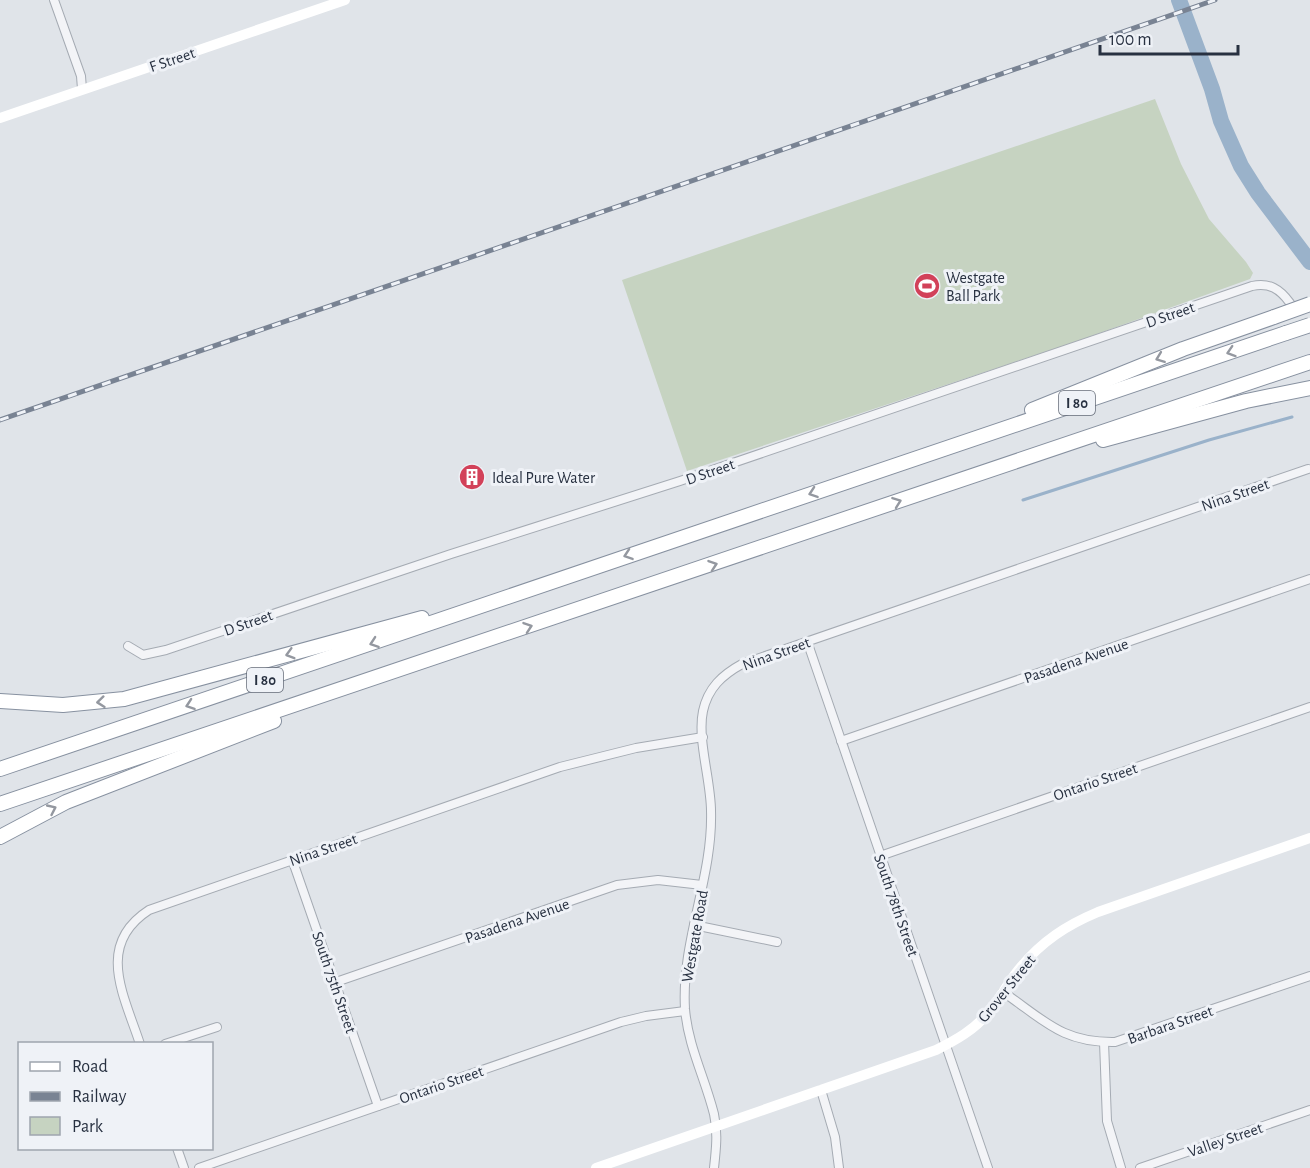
<svg xmlns="http://www.w3.org/2000/svg" width="1310" height="1168" font-family="'Alegreya Sans',sans-serif">
<style>
.green{fill:#c6d3c1}
.lines{fill:none;stroke-linecap:round;stroke-linejoin:round}
.stream{stroke:#9ab2ca;stroke-width:3}
.river{stroke:#9ab2ca;stroke-width:16}
.street-casing{stroke:#a5abb3;stroke-width:10}
.highway-casing{stroke:#8791a0;stroke-width:16}
.street{stroke:#f3f4f7;stroke-width:8}
.secondary{stroke:#fff;stroke-width:10}
.highway{stroke:#fff;stroke-width:14}
.rail-casing{stroke:#798393;stroke-width:5}
.rail{stroke:#eff2f7;stroke-width:3;stroke-dasharray:9;stroke-linecap:butt}
.highway-bridge-casing{stroke:#8791a0;stroke-width:16;stroke-linecap:butt}
.highway-bridge{stroke:#fff;stroke-width:14}
.oneway{stroke:#9498a0}
.labels{text-anchor:middle;stroke-width:6;stroke-linejoin:round;paint-order:stroke}
.shield{fill:#eff2f7;stroke:#646b78;stroke-width:1.5}
.shield-label{font-size:15px;font-weight:bold;fill:#283141}
.street-label{font-size:16px;fill:#283141;stroke:#eff2f7}
.poi-label{font-size:16px;fill:#283141;stroke:#eff2f7;text-anchor:start}
</style>
<rect width="100%" height="100%" fill="#e0e4e9"/>
<polygon class="green" points="1155,99 1181,164 1209,219 1246,262 1253,273 1250,279 1072,343 687,471 622,280"/>
<g class="lines">
<polyline class="stream" points="1023,500 1209,440 1292,417"/>
<polyline class="river" points="1179,0 1212,89 1221,121 1241,166 1258,193 1310,262"/>
<g class="street-casing">
<g id="street">
<polyline points="54,0 81,76 82,89"/>
<polyline points="807,641 988,1168"/>
<path d="M128,646L143,655L166,650L451,554L680,481L1252,286C1269,282 1280,289 1290,303"/>
<polyline points="841,741 1310,579"/>
<polyline points="880,856 1310,707"/>
<polyline points="292,859 378,1106"/>
<polyline points="694,925 777,942"/>
<polyline points="336,982 617,885 658,880 702,885"/>
<path d="M1003,992C1044,1020 1062,1043 1115,1042L1310,976"/>
<polyline points="1104,1042 1107,1121 1121,1168"/>
<path d="M140,1044C124,995 95,945 149,910L560,767L636,748L703,737"/>
<polyline points="165,1044 217,1027"/>
<polyline points="821,1090 835,1137 839,1168"/>
<polyline points="177,1148 184,1168"/>
<polyline points="199,1168 621,1022 646,1016 685,1011"/>
<path d="M714,1168C716,1150 718,1132 714,1114C705,1078 688,1046 685,1009C681,941 713,878 711,811C711,781 697,739 703,711C708,688 722,675 742,664L1308,469"/>
<polyline points="1140,1168 1310,1110"/>
</g>
</g>
<g class="highway-casing">
<g id="highway">
<polyline points="1032,410 1183,349 1274,317"/>
<polyline points="1103,440 1246,401 1310,388"/>
<polyline points="0,701 63,705 124,699 422,618"/>
<polyline points="0,769 1286,333"/>
<path d="M0,804C438,660 873,508 1310,362"/>
<polyline points="0,837 66,802 274,721"/>
</g>
</g>
<use href="#street" class="street"/>
<g class="secondary">
<polyline points="0,118 345,0"/>
<path d="M596,1168L936,1050C956,1040 974,1030 988,1013C1000,999 1008,982 1020,968C1042,941 1067,925 1098,912L1310,838"/>
</g>
<use href="#highway" class="highway"/>
<g class="rail-casing">
<polyline id="rail" points="0,420 1215,0"/>
</g>
<use href="#rail" class="rail"/>
<g class="highway-bridge-casing">
<g id="highway-bridge">
<polyline points="1274,317 1310,304"/>
<polyline points="1286,333 1310,325"/>
</g>
</g>
<use href="#highway-bridge" class="highway-bridge"/>
</g>
<defs><path id="oneway-chevron" d="M-2-3.5L2.5 0L-2 3.5" fill="none" stroke-width="1.6" stroke-linecap="round" stroke-linejoin="round" transform="scale(1.5)"/></defs>
<g class="oneway">
<use href="#oneway-chevron" transform="translate(1231 352) rotate(162)"/>
<use href="#oneway-chevron" transform="translate(1160 358) rotate(159)"/>
<use href="#oneway-chevron" transform="translate(813 493) rotate(161)"/>
<use href="#oneway-chevron" transform="translate(897 502) rotate(-20)"/>
<use href="#oneway-chevron" transform="translate(628 555) rotate(161)"/>
<use href="#oneway-chevron" transform="translate(713 565) rotate(-19)"/>
<use href="#oneway-chevron" transform="translate(528 627) rotate(-19)"/>
<use href="#oneway-chevron" transform="translate(374 643) rotate(161)"/>
<use href="#oneway-chevron" transform="translate(290 654) rotate(164)"/>
<use href="#oneway-chevron" transform="translate(101 702) rotate(174)"/>
<use href="#oneway-chevron" transform="translate(190 705) rotate(161)"/>
<use href="#oneway-chevron" transform="translate(52 809) rotate(-25)"/>
</g>
<defs>
<g id="stadium-disc" transform="scale(1.35)"><circle r="9.5" fill="#d24159" stroke="#eff2f7"/><path d="M0-5a6.5 5 0 1 0 0 10a6.5 5 0 1 0 0-10ZM-3.5-1.8h7v3.6h-7Z" fill="#fff"/></g>
<g id="building-disc" transform="scale(1.35)"><circle r="9.5" fill="#d24159" stroke="#eff2f7"/><path d="M-4-6H4V6H1V3H-1V6H-4ZM-2.5-4.3h1.7v1.8h-1.7ZM.8-4.3h1.7v1.8H.8ZM-2.5-1h1.7V.8h-1.7ZM.8-1h1.7V.8H.8Z" fill="#fff"/></g>
</defs>
<g fill-rule="evenodd">
<use href="#stadium-disc" x="927" y="286"/>
<use href="#building-disc" x="472" y="477"/>
</g>
<g class="labels">
<g class="shield">
<rect x="1059" y="391" width="36" height="24" rx="4.5"/>
<rect x="247" y="668" width="36" height="24" rx="4.5"/>
</g>
<g class="shield-label">
<text x="1077" y="408">I 80</text>
<text x="265" y="685">I 80</text>
</g>
<g class="street-label">
<text transform="translate(172 59) rotate(-19)" y="6">F Street</text>
<text transform="translate(1170 314) rotate(-19)" y="6">D Street</text>
<text transform="translate(710 471) rotate(-19)" y="6">D Street</text>
<text transform="translate(1235 494) rotate(-19)" y="6">Nina Street</text>
<text transform="translate(248 622) rotate(-19)" y="6">D Street</text>
<text transform="translate(776 653) rotate(-20)" y="6">Nina Street</text>
<text transform="translate(1076 660) rotate(-19)" y="6">Pasadena Avenue</text>
<text transform="translate(1095 781) rotate(-19)" y="6">Ontario Street</text>
<text transform="translate(323 849) rotate(-19)" y="6">Nina Street</text>
<text transform="translate(897 905) rotate(71)" y="6">South 78th Street</text>
<text transform="translate(517 920) rotate(-19)" y="6">Pasadena Avenue</text>
<text transform="translate(694 936) rotate(-80)" y="6">Westgate Road</text>
<text transform="translate(335 982) rotate(71)" y="6">South 75th Street</text>
<text transform="translate(1006 988) rotate(-51)" y="6">Grover Street</text>
<text transform="translate(1170 1024) rotate(-19)" y="6">Barbara Street</text>
<text transform="translate(441 1084) rotate(-19)" y="6">Ontario Street</text>
<text transform="translate(1225 1139) rotate(-19)" y="6">Valley Street</text>
</g>
<g class="poi-label">
<text x="946" y="283">Westgate<tspan x="946" dy="18">Ball Park</tspan></text>
<text x="492" y="483">Ideal Pure Water</text>
</g>
</g>
<rect x="18" y="1042" width="195" height="108" fill="#eff2f7" stroke="#9fa5ae" stroke-width="1.5"/>
<rect x="30" y="1062" width="30" height="9" fill="#ffffff" stroke="#9fa5ae" stroke-width="1.5"/>
<text x="72" y="1072" font-size="18" fill="#283141">Road</text>
<rect x="30" y="1092" width="30" height="9" fill="#798393" stroke="#9fa5ae" stroke-width="1.5"/>
<text x="72" y="1102" font-size="18" fill="#283141">Railway</text>
<rect x="30" y="1117" width="30" height="18" fill="#c6d3c1" stroke="#9fa5ae" stroke-width="1.5"/>
<text x="72" y="1132" font-size="18" fill="#283141">Park</text>
<path d="M1100 45v9h138v-9" fill="none" stroke="#283141" stroke-width="3"/>
<text x="1109" y="45" font-size="18" fill="#283141" stroke="#eff2f7" stroke-width="4.5" paint-order="stroke">100 m</text>
</svg>
